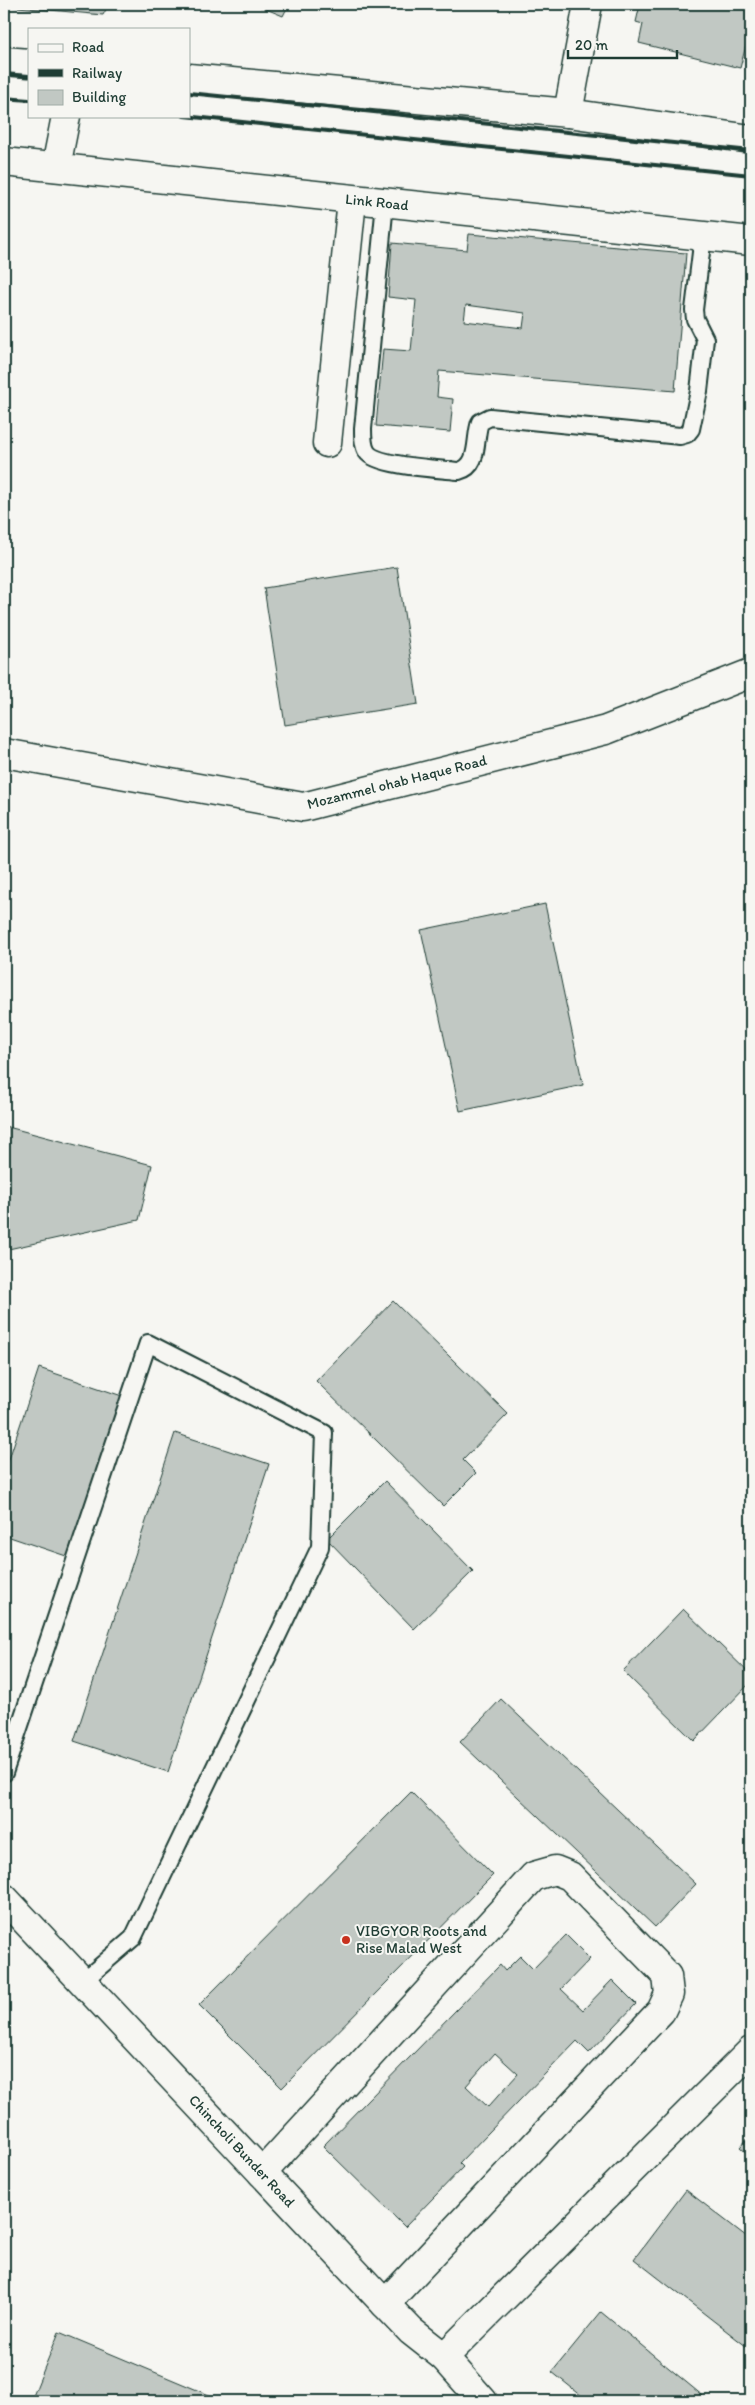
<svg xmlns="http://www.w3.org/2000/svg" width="755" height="2405" font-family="Itim,sans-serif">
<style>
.building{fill:#c1c8c3;stroke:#1f3d34;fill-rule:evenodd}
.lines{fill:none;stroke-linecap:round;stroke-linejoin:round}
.lane-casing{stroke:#1f3d34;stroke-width:20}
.street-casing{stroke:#1f3d34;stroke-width:31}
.secondary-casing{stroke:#1f3d34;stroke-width:31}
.primary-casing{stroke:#1f3d34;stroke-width:31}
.lane{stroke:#f6f6f2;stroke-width:16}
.street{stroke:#f6f6f2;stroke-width:28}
.secondary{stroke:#f6f6f2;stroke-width:28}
.primary{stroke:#f6f6f2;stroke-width:28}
.rail{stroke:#1f3d34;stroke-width:4}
.poi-dot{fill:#c8321e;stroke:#f6f6f2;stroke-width:2}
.labels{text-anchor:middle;stroke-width:4;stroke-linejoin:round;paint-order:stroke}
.street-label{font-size:15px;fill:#1f3d34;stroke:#f6f6f2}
.poi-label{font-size:15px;fill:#1f3d34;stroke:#f6f6f2;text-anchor:start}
</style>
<rect width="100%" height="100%" fill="#f6f6f2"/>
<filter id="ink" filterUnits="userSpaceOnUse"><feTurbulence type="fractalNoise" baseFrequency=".02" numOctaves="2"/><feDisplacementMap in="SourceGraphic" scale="10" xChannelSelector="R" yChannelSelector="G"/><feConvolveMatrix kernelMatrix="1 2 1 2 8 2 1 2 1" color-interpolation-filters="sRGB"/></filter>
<g filter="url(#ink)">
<g class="building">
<polygon points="9,4 109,4 103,15 7,6"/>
<polygon points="254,4 289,4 283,16"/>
<polygon points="645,4 751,4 751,39 748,38 740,68 639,43 643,24 636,22 640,5 645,6"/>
<path d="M469,234L686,253L675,391L439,371L437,397L453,399L450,432L376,426L383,349L411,351L416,300L388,297L392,243L467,250ZM466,305L525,313L523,328L464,321Z"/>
<polygon points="397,567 418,704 285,725 264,588"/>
<polygon points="545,904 583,1085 460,1111 421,930"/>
<polygon points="4,1126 152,1165 139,1220 4,1250"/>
<polygon points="393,1301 508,1414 463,1460 476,1473 443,1506 316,1381"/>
<polygon points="39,1368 125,1397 72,1558 4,1535 4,1474"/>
<polygon points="175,1433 269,1464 168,1772 74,1741"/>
<polygon points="385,1481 473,1571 414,1629 327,1539"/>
<polygon points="683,1609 751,1675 751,1682 694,1741 623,1671"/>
<polygon points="501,1699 696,1884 655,1927 460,1742"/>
<polygon points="411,1792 493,1875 282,2088 199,2005"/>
<path d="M566,1935L590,1959L561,1989L583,2010L612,1980L636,2004L589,2053L577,2041L459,2163L463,2167L405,2227L323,2146L500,1965L505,1971L520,1956L533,1969ZM495,2053L518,2074L488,2107L466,2086Z"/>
<polygon points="751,2135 751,2157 740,2147"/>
<polygon points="686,2190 751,2240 751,2350 634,2259"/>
<polygon points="601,2312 709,2401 588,2401 552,2372"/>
<polygon points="59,2332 221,2400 220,2401 31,2401"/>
</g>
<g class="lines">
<g class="lane-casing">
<g id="lane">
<path d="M385,203L363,429C363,437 363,446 367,452C376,466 441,469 459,471C480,466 474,439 480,422L490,417L680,436L687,434L691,429L699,391L705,339L695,319L694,310L703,236"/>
<polyline points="4,1773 148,1343 324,1433 320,1547 133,1938 82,1982"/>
</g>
</g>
<g class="street-casing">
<g id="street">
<polyline points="327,443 352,200"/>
<polyline points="4,753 303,807 606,730 751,673"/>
<polyline points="262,2173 534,1876 555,1870 570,1876 667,1976 669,1994 661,2011 385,2304"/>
<polyline points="444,2357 751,2051"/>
</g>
</g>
<g class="secondary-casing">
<g id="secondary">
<polyline points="568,113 588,4"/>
<polyline points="4,1898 385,2304 411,2331 444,2357 483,2401"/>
</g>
</g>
<g class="primary-casing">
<g id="primary">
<polyline points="4,61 29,63"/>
<polyline points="189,78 568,113 751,139"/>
<polyline points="4,162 751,241"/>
<polyline points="56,167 66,116"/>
</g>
</g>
<use href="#lane" class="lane"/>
<use href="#street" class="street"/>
<use href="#secondary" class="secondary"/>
<use href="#primary" class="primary"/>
<g class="rail">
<polyline points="4,74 29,76"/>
<polyline points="189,93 751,151"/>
<polyline points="4,98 29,100"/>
<polyline points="184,116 751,175"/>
</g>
</g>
</g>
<circle class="poi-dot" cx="346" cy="1940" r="5"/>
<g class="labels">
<g class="street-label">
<text transform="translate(377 202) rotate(6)" y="5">Link Road</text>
<text transform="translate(397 782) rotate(-14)" y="5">Mozammel ohab Haque Road</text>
<text transform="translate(242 2151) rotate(47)" y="5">Chincholi Bunder Road</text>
</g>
<g class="poi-label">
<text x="356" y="1936">VIBGYOR Roots and<tspan x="356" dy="17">Rise Malad West</tspan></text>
</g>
</g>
<rect width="755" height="2405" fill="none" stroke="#f6f6f2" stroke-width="20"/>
<rect x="10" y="10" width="735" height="2385" fill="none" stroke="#1f3d34" stroke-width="2" filter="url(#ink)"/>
<rect x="28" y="28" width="162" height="90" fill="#f6f6f2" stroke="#a0aca6"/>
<rect x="38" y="44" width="25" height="8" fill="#f6f6f2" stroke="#a0aca6"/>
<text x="72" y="52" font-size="15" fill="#1f3d34">Road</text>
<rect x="38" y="69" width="25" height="8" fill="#1f3d34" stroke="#a0aca6"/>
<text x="72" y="78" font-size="15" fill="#1f3d34">Railway</text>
<rect x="38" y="90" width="25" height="15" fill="#c1c8c3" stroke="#a0aca6"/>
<text x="72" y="102" font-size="15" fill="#1f3d34">Building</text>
<path d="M568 50v8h109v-8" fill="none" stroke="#1f3d34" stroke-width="2.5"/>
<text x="575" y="50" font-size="15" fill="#1f3d34" stroke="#f6f6f2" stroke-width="4" paint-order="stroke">20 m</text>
</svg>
